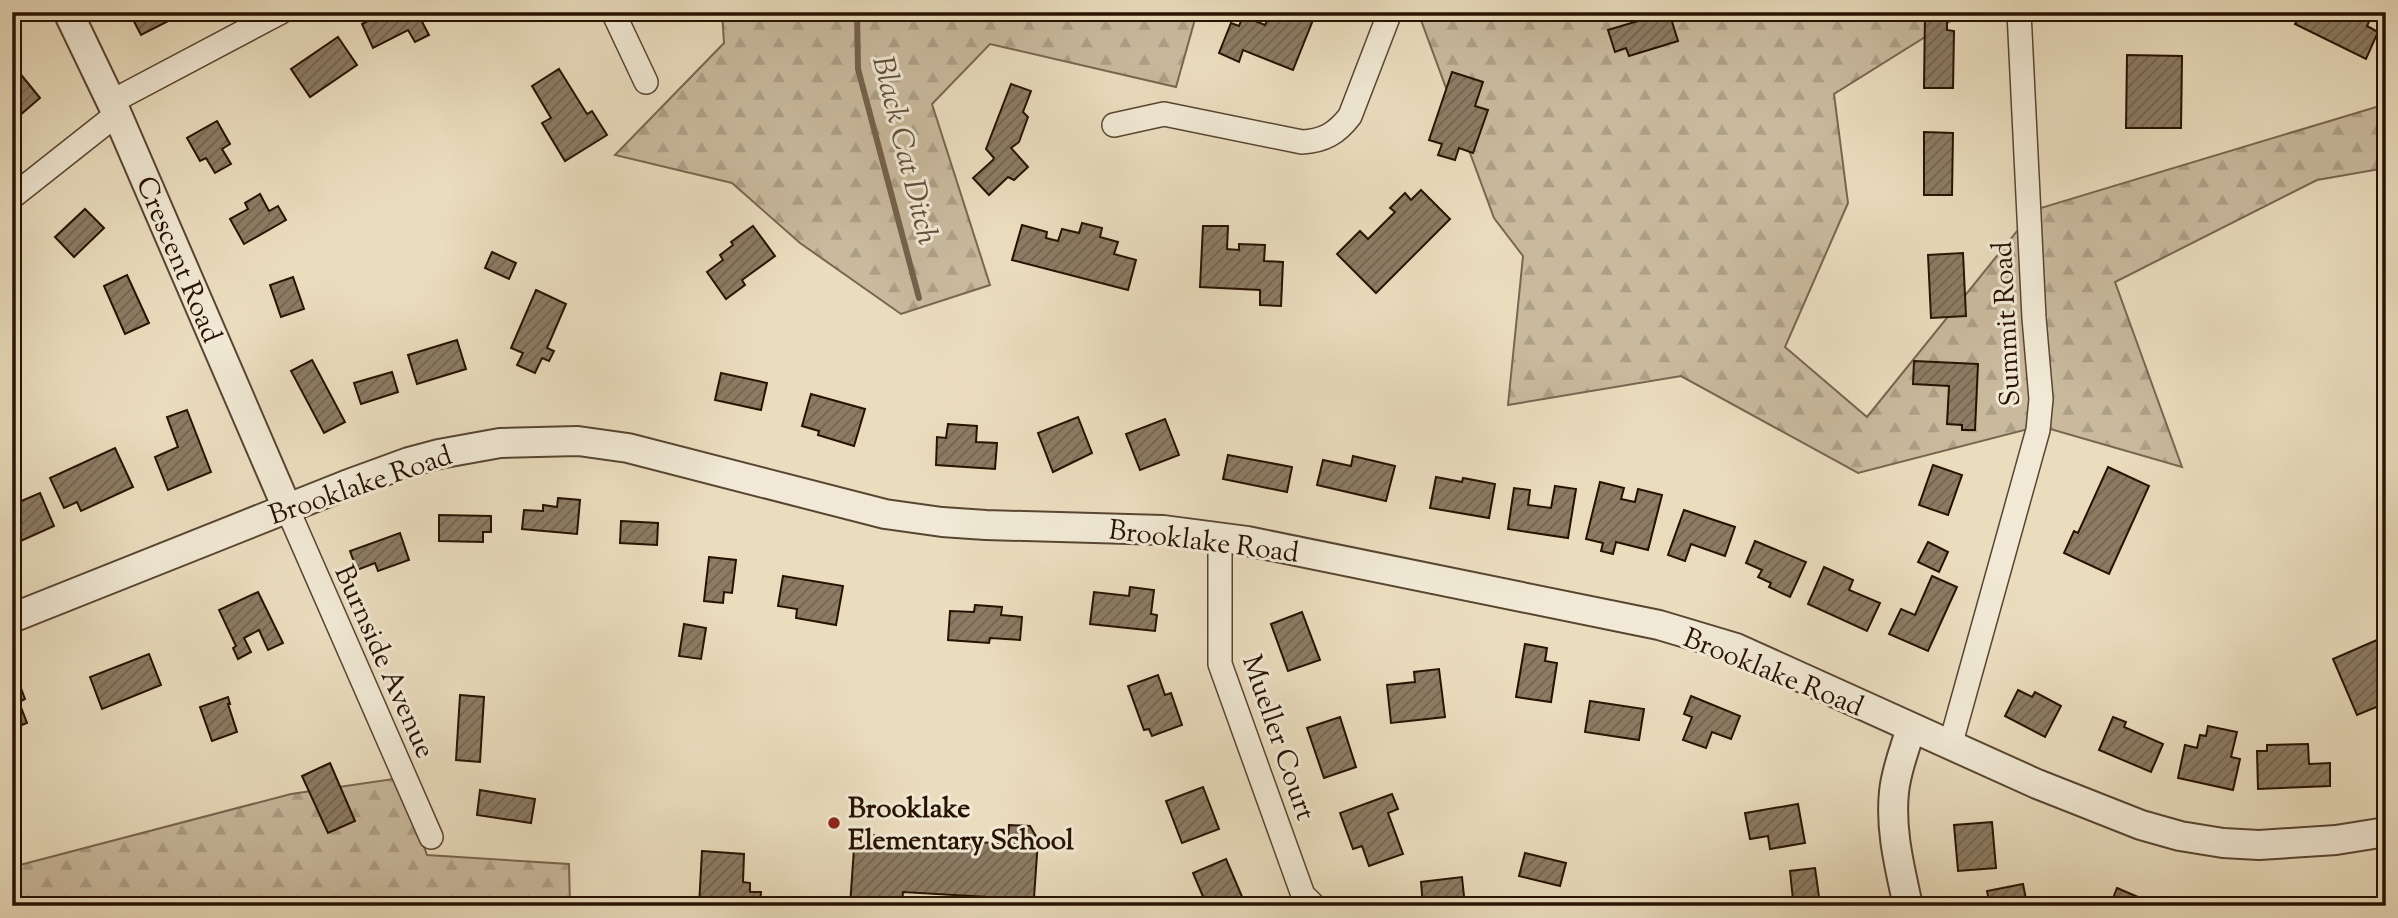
<svg xmlns="http://www.w3.org/2000/svg" width="2398" height="918" font-family="'Sorts Mill Goudy',serif">
<style>
.forest{fill:url(#forest-firs);stroke:#786650;stroke-width:2}
.lines{fill:none;stroke-linecap:round;stroke-linejoin:round}
.stream{stroke:#74624c;stroke-width:6}
.building{fill:url(#building-hatch);stroke:#271202;stroke-width:2}
.minor-casing{stroke:#584531;stroke-width:26}
.tertiary-casing{stroke:#584531;stroke-width:32}
.minor{stroke:#f1e9d5;stroke-width:23}
.tertiary{stroke:#f1e9d5;stroke-width:28}
.poi-dot{fill:#8f2418;stroke:#f1e9d5;stroke-width:2.5}
.labels{text-anchor:middle;stroke-width:6;stroke-linejoin:round;paint-order:stroke}
.street-label{font-size:28px;fill:#271202;stroke:#f1e9d5}
.poi-label{font-size:28px;font-weight:bold;fill:#271202;stroke:#f1e9d5;text-anchor:start}
.water-label{font-size:30px;font-style:italic;fill:#614e3a;stroke:#f1e9d5}
</style>
<defs>
<pattern id="forest-firs" width="22" height="20" patternUnits="userSpaceOnUse" patternTransform="scale(1.75)"><rect width="22" height="20" fill="#c9ba9e"/><path d="M5 1l3.5 6h-7zM16 11l3.5 6h-7z" fill="#ad9f86"/></pattern>
<pattern id="building-hatch" width="6" height="6" patternUnits="userSpaceOnUse" patternTransform="scale(1.75)"><rect width="6" height="6" fill="#8c7c64"/><path d="M-1 1l2-2M0 6l6-6M5 7l2-2" fill="none" stroke="#726450"/></pattern>
</defs>
<rect width="100%" height="100%" fill="#eaddbe"/>
<filter id="stains"><feTurbulence type="fractalNoise" baseFrequency=".00286" numOctaves="4"/><feColorMatrix values="0 0 0 0 .2 0 0 0 0 .09 0 0 0 0 .02 0 0 0 .5 -.17"/></filter>
<radialGradient id="worn" r=".72"><stop offset=".6" stop-color="#630" stop-opacity="0"/><stop offset="1" stop-color="#630" stop-opacity=".3"/></radialGradient>
<g class="forest">
<polygon points="722,12 1197,12 1176,87 990,44 932,104 990,285 901,314 800,243 732,183 615,155 724,43"/>
<polygon points="1418,12 1965,12 1834,94 1848,203 1785,347 1867,417 2034,210 2386,104 2386,168 2317,180 2115,282 2182,467 2040,426 1858,473 1681,376 1508,405 1523,256 1494,218"/>
<polygon points="400,778 427,855 569,864 570,906 12,906 12,867 291,794"/>
</g>
<g class="lines">
<polyline class="stream" points="857,12 858,69 919,298"/>
</g>
<g class="building">
<polygon points="129,12 170,12 174,18 141,35"/>
<polygon points="385,12 417,12 429,35 415,42 408,30 373,48 362,24"/>
<polygon points="1283,12 1295,12 1313,20 1293,70 1243,50 1239,62 1219,53 1231,23 1239,26 1243,16 1265,25 1270,15 1280,19"/>
<polygon points="1647,12 1669,12 1678,41 1629,56 1626,48 1615,52 1608,30 1648,18"/>
<polygon points="2301,12 2361,12 2371,17 2367,26 2378,32 2366,59 2295,24"/>
<polygon points="1925,13 1947,13 1947,30 1954,31 1953,88 1924,88"/>
<polygon points="338,37 357,65 310,97 291,69"/>
<polygon points="2127,55 2182,56 2181,128 2126,128"/>
<polygon points="559,69 587,114 592,111 607,135 565,161 542,123 551,118 532,86"/>
<polygon points="18,71 40,98 12,122 12,75"/>
<polygon points="1452,72 1483,82 1475,106 1488,110 1473,153 1459,148 1455,160 1438,155 1442,144 1429,140"/>
<polygon points="1011,84 1031,91 1023,112 1028,117 1019,142 1011,148 1028,167 1014,180 1008,177 989,195 973,178 993,160 994,158 986,149"/>
<polygon points="217,121 230,144 222,149 231,164 215,173 206,158 200,161 187,138"/>
<polygon points="1924,132 1953,133 1952,195 1924,195"/>
<polygon points="1421,190 1450,219 1376,293 1337,254 1360,231 1368,239 1395,212 1390,208 1405,193 1411,200"/>
<polygon points="260,194 269,211 278,206 286,220 244,244 230,219 248,209 245,203"/>
<polygon points="85,209 104,228 74,257 55,237"/>
<polygon points="1082,223 1102,228 1100,237 1118,242 1114,254 1136,260 1128,290 1012,260 1022,225 1047,232 1046,238 1058,241 1062,229 1079,233"/>
<polygon points="753,226 775,256 742,280 745,285 726,299 707,272 723,260 720,255 733,245 731,242"/>
<polygon points="1203,226 1228,226 1227,249 1239,250 1239,244 1265,245 1264,261 1283,262 1281,306 1260,305 1260,290 1200,287"/>
<polygon points="492,252 516,263 509,279 485,268"/>
<polygon points="1963,253 1966,316 1931,318 1928,255"/>
<polygon points="127,275 149,323 125,334 104,286"/>
<polygon points="293,277 304,309 281,317 270,285"/>
<polygon points="536,290 566,304 547,348 554,351 549,361 542,358 535,373 517,365 523,353 511,348"/>
<polygon points="457,340 466,369 417,384 408,355"/>
<polygon points="312,360 345,422 324,433 291,371"/>
<polygon points="1914,361 1978,364 1975,430 1962,430 1962,425 1947,424 1949,386 1913,384"/>
<polygon points="392,372 398,392 361,404 354,383"/>
<polygon points="721,373 767,383 761,410 715,400"/>
<polygon points="811,394 865,409 854,446 818,435 819,431 802,426"/>
<polygon points="187,410 211,472 168,490 155,457 178,447 167,417"/>
<polygon points="1078,417 1092,453 1053,472 1038,433"/>
<polygon points="1165,419 1179,455 1140,470 1126,434"/>
<polygon points="948,424 977,426 976,442 997,443 995,469 936,465 937,437 946,438"/>
<polygon points="115,448 133,487 81,511 77,502 64,508 50,478"/>
<polygon points="1228,455 1292,467 1287,492 1223,479"/>
<polygon points="1353,456 1395,466 1386,501 1317,485 1323,460 1351,466"/>
<polygon points="1933,465 1962,475 1948,515 1919,505"/>
<polygon points="2108,467 2149,486 2109,574 2064,553 2074,531 2078,533"/>
<polygon points="1436,477 1462,482 1463,478 1495,484 1489,518 1430,508"/>
<polygon points="1600,482 1624,488 1621,499 1635,502 1638,489 1662,495 1648,550 1616,542 1613,554 1601,551 1603,543 1586,539"/>
<polygon points="1555,486 1576,489 1568,538 1508,529 1514,488 1530,490 1528,505 1551,508"/>
<polygon points="40,493 54,526 12,545 12,505"/>
<polygon points="558,498 580,500 577,534 522,529 524,510 543,511 543,505 557,507"/>
<polygon points="1684,510 1735,527 1725,556 1691,544 1685,561 1668,555"/>
<polygon points="439,515 491,516 491,532 483,532 483,542 439,541"/>
<polygon points="621,521 658,523 657,545 620,543"/>
<polygon points="400,533 409,560 378,571 375,563 357,570 350,551"/>
<polygon points="1755,541 1806,562 1790,597 1769,587 1771,583 1758,577 1762,570 1746,563"/>
<polygon points="1928,542 1948,552 1939,572 1918,562"/>
<polygon points="709,557 736,560 732,593 724,592 723,603 704,601"/>
<polygon points="1824,567 1853,580 1849,590 1880,603 1867,631 1808,604"/>
<polygon points="783,576 843,586 836,625 796,618 797,609 778,606"/>
<polygon points="1932,576 1957,587 1928,651 1889,634 1901,609 1915,615"/>
<polygon points="1130,587 1154,590 1151,614 1157,615 1155,631 1090,624 1094,592 1129,596"/>
<polygon points="258,592 283,643 268,650 259,630 244,638 251,652 238,659 233,648 236,646 219,610"/>
<polygon points="975,605 1002,607 1001,615 1022,617 1020,640 990,638 989,643 948,640 950,611 974,612"/>
<polygon points="1302,612 1320,660 1288,671 1271,624"/>
<polygon points="684,624 706,628 701,659 679,656"/>
<polygon points="2386,636 2386,703 2357,715 2333,659"/>
<polygon points="1525,644 1547,648 1545,661 1557,663 1551,702 1516,697"/>
<polygon points="149,654 161,685 102,709 90,677"/>
<polygon points="1439,669 1445,717 1391,723 1387,685 1415,682 1414,672"/>
<polygon points="1158,675 1165,695 1171,693 1182,725 1152,736 1149,729 1144,730 1128,686"/>
<polygon points="19,683 25,699 19,702 27,723 12,729 12,686"/>
<polygon points="2018,690 2032,697 2035,692 2061,706 2045,737 2005,716"/>
<polygon points="460,695 484,697 480,762 456,760"/>
<polygon points="1691,696 1740,716 1731,739 1712,732 1706,748 1683,740 1692,717 1684,714"/>
<polygon points="228,697 230,704 228,704 237,732 212,741 200,707"/>
<polygon points="1590,701 1644,709 1639,740 1585,732"/>
<polygon points="1340,717 1356,767 1324,778 1307,728"/>
<polygon points="2113,717 2126,722 2124,727 2163,744 2151,772 2099,750"/>
<polygon points="2208,726 2237,732 2231,757 2240,759 2233,790 2178,778 2185,745 2197,748 2200,735 2206,736"/>
<polygon points="2308,744 2309,764 2330,763 2330,786 2258,789 2257,751 2267,751 2267,745"/>
<polygon points="330,763 355,821 328,833 302,776"/>
<polygon points="1203,787 1219,829 1182,843 1166,801"/>
<polygon points="480,790 535,799 531,823 477,815"/>
<polygon points="1392,794 1398,809 1388,813 1403,854 1369,866 1362,846 1353,849 1340,813"/>
<polygon points="1798,804 1805,843 1770,849 1768,836 1750,839 1745,813"/>
<polygon points="1992,822 1996,868 1958,871 1954,825"/>
<polygon points="1009,825 1030,826 1038,840 1034,898 1028,906 1003,905 1004,898 903,892 902,906 850,906 855,834 1008,844"/>
<polygon points="702,851 744,854 743,882 750,883 750,892 761,892 760,904 782,906 699,906"/>
<polygon points="1525,853 1566,863 1560,886 1519,876"/>
<polygon points="1226,859 1246,906 1207,906 1193,873"/>
<polygon points="1815,868 1819,897 1793,900 1790,871"/>
<polygon points="1462,877 1465,906 1423,906 1421,882"/>
<polygon points="2023,884 2026,899 2037,897 2039,906 1990,906 1987,891"/>
<polygon points="2117,888 2159,906 2110,906"/>
<polygon points="2191,898 2232,905 2232,906 2190,906"/>
</g>
<g class="lines">
<g class="minor-casing">
<g id="minor">
<polyline points="613,12 646,82"/>
<polyline points="111,102 281,12"/>
<path d="M1114,125L1164,114L1302,142C1324,141 1337,133 1350,116L1390,12"/>
<polyline points="12,197 117,114"/>
<polyline points="287,508 431,837"/>
<polyline points="1220,537 1220,664 1303,895 1314,906"/>
<polyline points="1950,746 2038,430 2041,399 2034,318 2019,12"/>
</g>
</g>
<g class="tertiary-casing">
<g id="tertiary">
<polyline points="68,12 117,114 287,508"/>
<polyline points="12,618 346,485 409,462 439,454 500,443 578,441 628,448 885,514 942,522 986,525 1163,530 1247,541 1659,625 1736,648 2037,784 2141,825 2180,836 2223,843 2259,845 2336,840 2386,832"/>
<path d="M1908,906C1900,868 1890,831 1894,792C1896,770 1905,749 1911,728"/>
</g>
</g>
<use href="#minor" class="minor"/>
<use href="#tertiary" class="tertiary"/>
</g>
<circle class="poi-dot" cx="834" cy="823" r="7"/>
<g class="labels">
<g class="street-label">
<text transform="translate(180 259) rotate(67)" y="10">Crescent Road</text>
<text transform="translate(2005 324) rotate(-93)" y="10">Summit Road</text>
<text transform="translate(360 484) rotate(-19)" y="10">Brooklake Road</text>
<text transform="translate(1204 540) rotate(7)" y="10">Brooklake Road</text>
<text transform="translate(386 661) rotate(66)" y="10">Burnside Avenue</text>
<text transform="translate(1774 671) rotate(22)" y="10">Brooklake Road</text>
<text transform="translate(1280 737) rotate(71)" y="10">Mueller Court</text>
</g>
<g class="poi-label">
<text x="848" y="817">Brooklake<tspan x="848" dy="32">Elementary School</tspan></text>
</g>
<g class="water-label">
<text transform="translate(906 150) rotate(76)" y="10">Black Cat Ditch</text>
</g>
</g>
<rect width="2398" height="918" fill="none" stroke="#eaddbe" stroke-width="42"/>
<rect x="14" y="14" width="2370" height="890" fill="none" stroke="#271202" stroke-width="3.5"/>
<rect x="21" y="21" width="2356" height="876" fill="none" stroke="#271202" stroke-width="2"/>
<rect width="100%" height="100%" filter="url(#stains)"/>
<rect width="100%" height="100%" fill="url(#worn)"/>
</svg>
